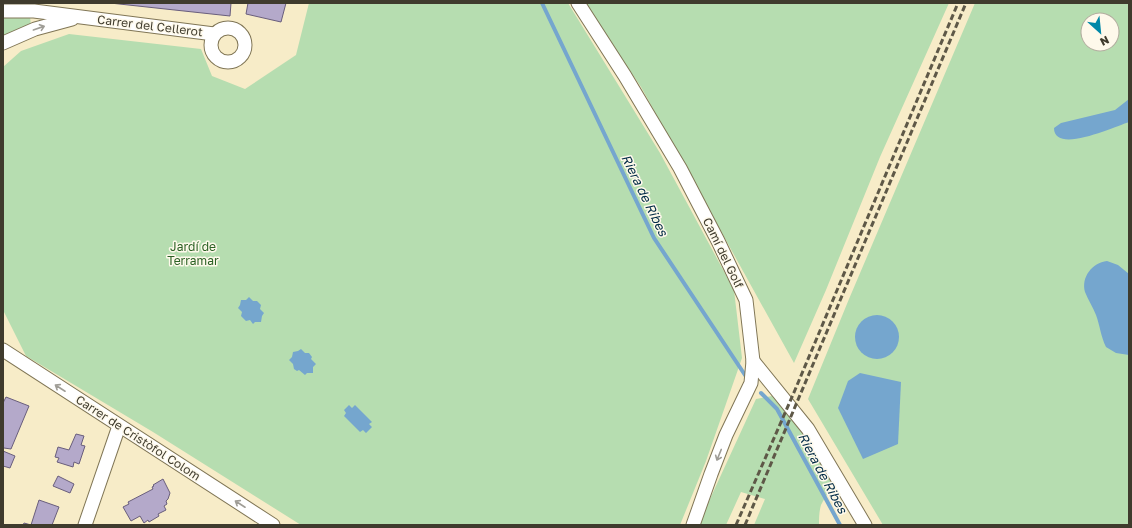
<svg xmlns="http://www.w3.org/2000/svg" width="1132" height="528" font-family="'Golos Text',sans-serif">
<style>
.green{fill:#b6ddb0;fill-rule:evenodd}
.water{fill:#75a6ce}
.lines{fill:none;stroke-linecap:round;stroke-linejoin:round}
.stream{stroke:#75a6ce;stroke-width:4}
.building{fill:#b4a9ca;stroke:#695e7c}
.street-casing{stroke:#807656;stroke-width:15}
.street{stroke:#fff;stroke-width:13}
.rail{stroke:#5e5847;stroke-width:3;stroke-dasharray:6 3;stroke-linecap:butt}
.oneway{stroke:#9f9d96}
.labels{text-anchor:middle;stroke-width:3;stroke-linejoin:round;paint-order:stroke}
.street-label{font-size:12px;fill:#3f3b2d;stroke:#fef9eb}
.park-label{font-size:12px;fill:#2b6124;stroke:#fef9eb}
.water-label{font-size:13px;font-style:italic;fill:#032c47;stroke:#fef9eb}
</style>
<rect width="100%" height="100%" fill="#f7ecc8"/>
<g class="green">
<polygon points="309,3 568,3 660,153 734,290 742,358 706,461 680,525 301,525 153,432 26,356 3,310 3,67 21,51 69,34 201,49 212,76 245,89 296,55"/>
<polygon points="584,3 949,3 880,157 826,290 794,363 641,87"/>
<path d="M975,3H1129V525H883L808,399L849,299ZM1088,20H1112V44H1088Z"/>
<polygon points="3,13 30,16 31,26 3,40"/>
<path d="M772,396L789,408L830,477C832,491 827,493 821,505C819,512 819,518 819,525H754L765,499L741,492L726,525H698L756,399Z"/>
</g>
<g class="water">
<path d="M1129,99V122C1116,126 1054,155 1054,128L1061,123L1115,110Z"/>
<path d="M1107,261L1118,265L1129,274V355L1116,353L1106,347C1101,337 1100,326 1096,315C1093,307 1088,300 1085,292C1081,277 1092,263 1107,261Z"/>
<polygon points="249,297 253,301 257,301 261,305 260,309 264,313 262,316 261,322 255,322 253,324 250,320 246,321 241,316 242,312 238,308 240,305 241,300 246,300"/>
<circle cx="877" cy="337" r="22"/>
<polygon points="301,349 305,353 309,353 312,357 311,359 316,364 313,367 313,373 307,373 305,375 299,370 297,371 294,369 293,364 289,360 292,357 293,352 298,351"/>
<polygon points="860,373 901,382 898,444 863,459 838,408 848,381"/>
<polygon points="349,405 352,408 355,405 372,422 369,424 372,427 366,433 363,430 360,432 344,416 346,413 344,410"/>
</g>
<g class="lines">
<g class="stream">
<polyline points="542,3 654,238 747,378"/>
<polyline points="761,393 777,409 840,525"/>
</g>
</g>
<g class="building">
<polygon points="110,3 231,3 230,16"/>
<polygon points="248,3 286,3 281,22 246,14"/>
<polygon points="6,397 29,406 11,449 4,448 3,447 3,403"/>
<polygon points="76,434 84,436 81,445 85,446 79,464 74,462 73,467 57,462 59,458 55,457 58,447 69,450"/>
<polygon points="3,451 15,456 10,468 3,466"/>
<polygon points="58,476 74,484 70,493 53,486"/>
<polygon points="163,479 170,493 168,499 166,501 167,504 164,506 166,510 158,514 159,516 149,522 148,520 144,523 140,516 131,521 123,507 129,504 128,502 153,489 152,487 154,486 153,485"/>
<polygon points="39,500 59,507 52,525 23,525 24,523 31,525"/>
</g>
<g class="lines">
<g class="street-casing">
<g id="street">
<polyline points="578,3 625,76 680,168 718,241 746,300 753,361 751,383 726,435 711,474 693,525"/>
<polyline points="3,11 34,11 214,34"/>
<circle cx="228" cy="45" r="17"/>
<polyline points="3,43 35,29 72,19"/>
<polyline points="3,350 273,525"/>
<polyline points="753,361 808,429 865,525"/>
<polyline points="85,525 119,426"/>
</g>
</g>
<use href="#street" class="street"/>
<g class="rail">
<polyline points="736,525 795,390 958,3"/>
<polyline points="745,525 966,3"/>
</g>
</g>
<defs><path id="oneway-shaft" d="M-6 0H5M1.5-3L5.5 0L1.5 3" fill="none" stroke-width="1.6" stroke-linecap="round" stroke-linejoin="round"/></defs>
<g class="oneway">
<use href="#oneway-shaft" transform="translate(39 28) rotate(-19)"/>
<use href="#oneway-shaft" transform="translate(60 388) rotate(-147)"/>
<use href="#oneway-shaft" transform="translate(719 455) rotate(112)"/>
<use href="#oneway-shaft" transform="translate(240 504) rotate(-147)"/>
</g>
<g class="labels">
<g class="street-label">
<text transform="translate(150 26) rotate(7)" y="4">Carrer del Cellerot</text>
<text transform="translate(723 253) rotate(64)" y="4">Camí del Golf</text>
<text transform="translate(138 438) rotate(33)" y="4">Carrer de Cristòfol Colom</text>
</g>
<g class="park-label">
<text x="193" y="251">Jardí de<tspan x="193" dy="14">Terramar</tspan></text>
</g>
<g class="water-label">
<text transform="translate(645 195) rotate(64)" y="5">Riera de Ribes</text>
<text transform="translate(823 473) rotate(62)" y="5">Riera de Ribes</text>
</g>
</g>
<rect width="1132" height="528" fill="none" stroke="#3f3b2d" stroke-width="8"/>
<g transform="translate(1100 32) rotate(153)"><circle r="19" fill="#fef9eb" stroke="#b2ad9f"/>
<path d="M0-3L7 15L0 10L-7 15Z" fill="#0088a8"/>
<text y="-6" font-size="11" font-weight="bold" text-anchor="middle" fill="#3f3b2d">N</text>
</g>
</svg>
